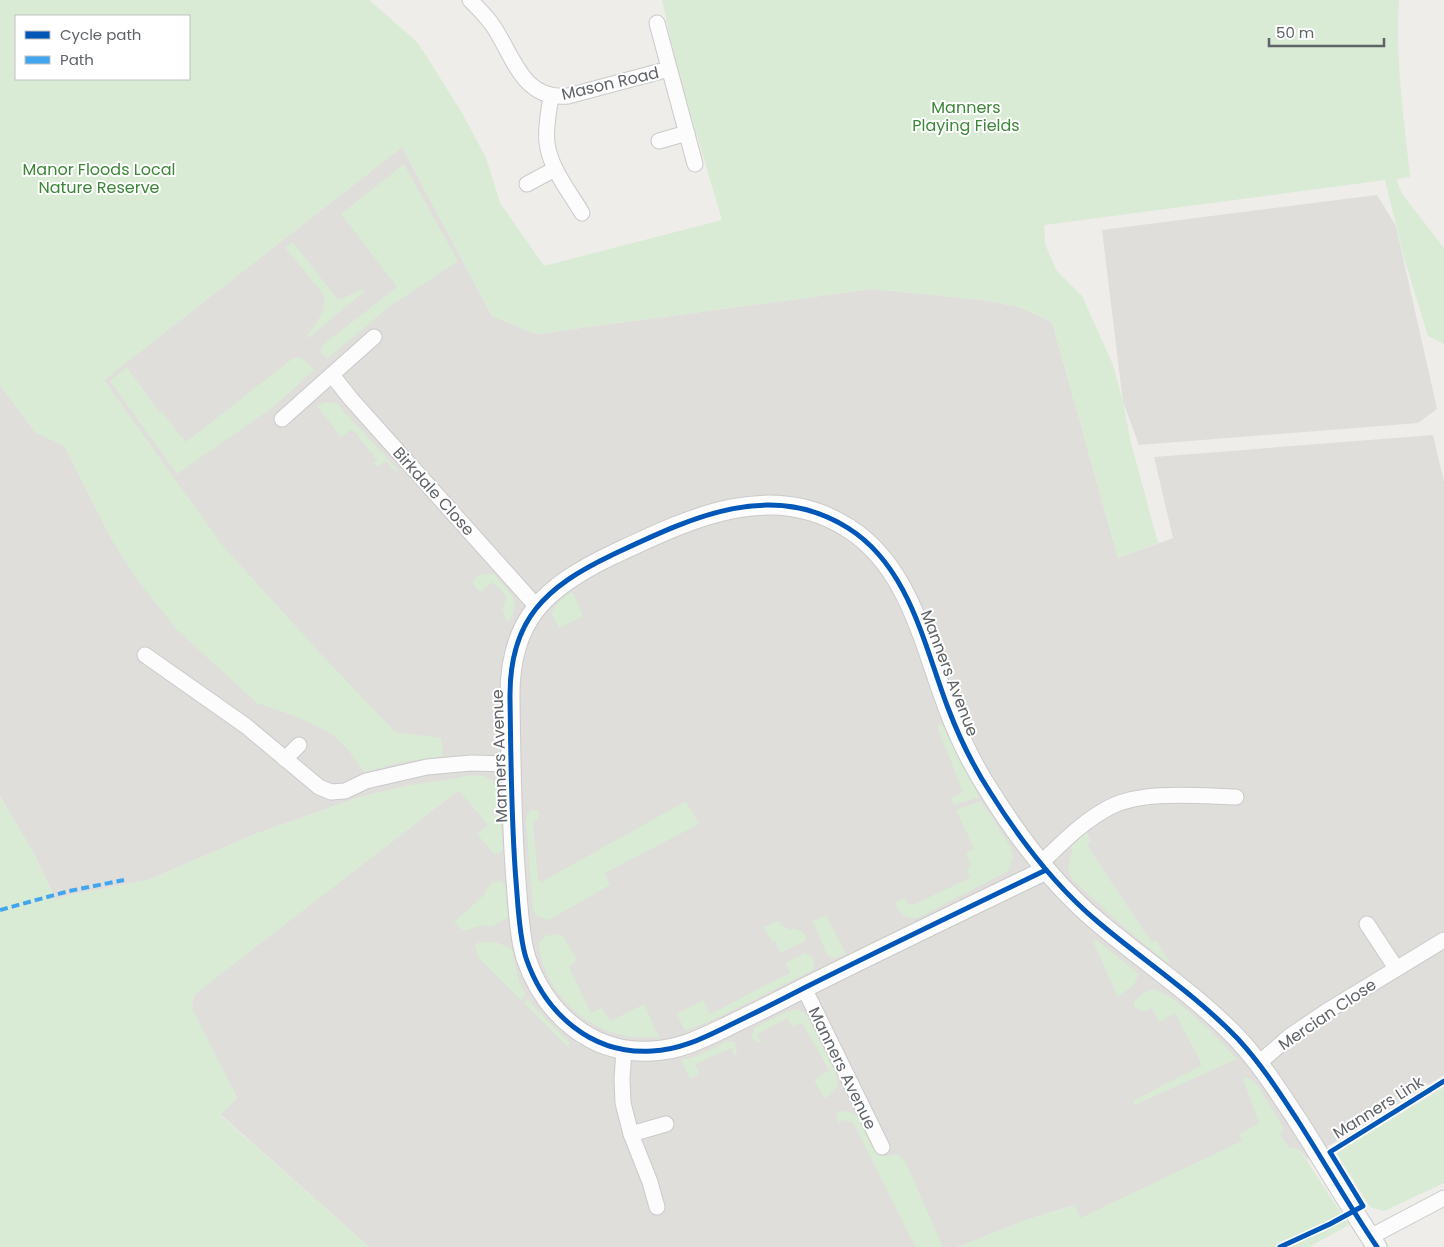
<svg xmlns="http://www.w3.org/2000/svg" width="1444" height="1247" font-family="Poppins,sans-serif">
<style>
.industrial{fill:#dfdedb}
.green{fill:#d9ead5;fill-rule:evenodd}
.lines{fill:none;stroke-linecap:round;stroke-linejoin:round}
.minor-casing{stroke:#cacaca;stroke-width:17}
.tertiary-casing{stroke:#cacaca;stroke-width:21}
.minor{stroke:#fcfcfc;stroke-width:15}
.tertiary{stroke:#fcfcfc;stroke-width:19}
.quiet{stroke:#41a6ee;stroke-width:4;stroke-dasharray:8 4;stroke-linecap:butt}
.cycleway-casing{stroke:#fff;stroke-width:8}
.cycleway{stroke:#0057b8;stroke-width:5}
.labels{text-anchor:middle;stroke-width:4;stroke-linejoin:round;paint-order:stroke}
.street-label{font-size:16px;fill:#5f6367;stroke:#fff}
.park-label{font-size:16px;fill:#3c8637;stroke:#fff}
</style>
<rect width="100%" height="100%" fill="#eeede9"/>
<g class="industrial">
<polygon points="402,147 492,316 536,334 873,289 982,300 1019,307 1052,322 1118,558 1173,538 1154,457 1433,435 1444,482 1444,1075 1307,1159 1299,1149 1289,1148 1280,1135 1283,1127 1243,1141 1080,1219 1074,1205 1026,1220 958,1247 369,1247 220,1114 237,1098 192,1009 194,994 459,790 410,785 360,797 258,833 148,880 66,896 56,900 34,854 0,796 0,385 36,433"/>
<polygon points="1377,195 1396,226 1437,409 1418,423 1139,445 1123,402 1102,230"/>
</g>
<g class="green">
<path d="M0,0H369L416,41L427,57L462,113L486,158L500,203L544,266L722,220L677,68L662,0H1399C1395,59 1404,119 1410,177L1396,179L1402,194L1444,248V344L1428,336L1405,261L1385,180L1044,225L1045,244L1056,270L1082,296L1113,365L1123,402L1131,443L1158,543L1118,558L1052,322L1019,307L982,300L873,289L536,334L492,316L402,147L104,380L223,546L321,654L395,732L441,738L443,756L403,762L364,772L346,747L330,733L297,717L257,703L177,630L136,578L110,537L64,446L36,433L0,385ZM189,16V79H16V16Z"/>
<polygon points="404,164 458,261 389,307 327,359 321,353 321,347 330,339 397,287 341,214"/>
<path d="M293,242L338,300L363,289L365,291L310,337H307V335C317,322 326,311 324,295L285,248Z"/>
<polygon points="299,357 305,360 314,370 272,408 177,474 110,381 127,367 159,412 162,412 186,442 292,359"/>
<polygon points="326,402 336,403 339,406 398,470 396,472 386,461 376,467 373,463 377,460 352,429 341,437 317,406"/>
<path d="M484,574H494C510,594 523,598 508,623L502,609L507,597L493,582L480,592L472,582L478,576Z"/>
<polygon points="572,591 583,616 559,628 551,613 560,600"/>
<polygon points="940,724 943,726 979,797 954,805 951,798 963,792 937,726"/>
<polygon points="471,775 484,776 492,780 499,790 503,849 500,853 494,854 477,834 488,825 459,790 194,995 192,1009 237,1098 220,1115 369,1247 0,1247 0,796 34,854 56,900 66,896 148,880 258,833 360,797 410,785 452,779"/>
<polygon points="686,801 699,824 605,873 610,885 549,920 537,916 533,911 526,819 528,813 531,810 538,810 538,819 533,821 538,880 541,882"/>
<path d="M981,801L1011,848L1013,857L1008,871L918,918C903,919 902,915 894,904L904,898L909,904L913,905L970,878L967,869L971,866L966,853L974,849L956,810Z"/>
<polygon points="1086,832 1091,841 1087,845 1152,943 1156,940 1170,963 1169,964 1124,927 1073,880 1069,873 1068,867 1072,850 1069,847"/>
<polygon points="498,881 502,882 505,887 508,917 491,927 483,925 463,931 454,922 482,897 491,883"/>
<path d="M826,915L846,954C839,958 835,959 827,955L813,921Z"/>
<polygon points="777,921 781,923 781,926 791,930 792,928 801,931 806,936 805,941 780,953 775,941 772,942 764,927"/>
<path d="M555,934L563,936L577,959L569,967L591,1013L602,1008L610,1021L644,1004L659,1037C645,1038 631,1038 617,1034C577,1023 541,984 539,943L545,936Z"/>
<polygon points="1097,940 1139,974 1134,985 1118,997 1093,942"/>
<polygon points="481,942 496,942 512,949 519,982 526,995 521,1000 478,957 475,944"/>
<path d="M804,953C814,955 816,961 813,970L715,1019L685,1031L677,1014L703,1000L710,1014L790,973L786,963Z"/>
<path d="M1153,989C1177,995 1218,1039 1237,1059L1135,1105L1133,1101L1202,1065L1175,1013L1159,1022L1152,1008L1144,1012L1134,1007V1002L1143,993Z"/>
<polygon points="528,998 535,1008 570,1043 567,1046 524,1003"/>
<polygon points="791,1010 798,1010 807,1015 837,1075 838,1086 825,1099 814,1080 829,1070 802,1023 792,1027 788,1018 757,1034 761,1043 756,1042 752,1038 754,1028"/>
<path d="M728,1041L734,1042C737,1048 738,1051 735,1057L731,1048L695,1064L700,1074L690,1079L681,1060L697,1056Z"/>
<polygon points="1247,1077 1257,1085 1280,1122 1283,1127 1280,1135 1289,1148 1299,1149 1349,1225 1309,1247 958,1247 1026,1220 1075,1205 1080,1218 1242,1141 1240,1134 1259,1123 1243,1079"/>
<polygon points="1444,1087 1444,1183 1384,1211 1370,1207 1337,1153"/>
<path d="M839,1111C845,1111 849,1111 854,1114C862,1118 873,1147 883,1156L898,1155L905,1161L943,1247H915L853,1122L844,1120L839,1123L836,1116Z"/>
</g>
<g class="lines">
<g class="minor-casing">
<g id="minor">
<path d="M470,0C477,7 485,15 491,23C513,53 521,101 568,96L669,69"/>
<polyline points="657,23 695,164"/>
<path d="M551,96C549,111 545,127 547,143C550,168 569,191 582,213"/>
<polyline points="659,141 687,133"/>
<polyline points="527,184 555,169"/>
<polyline points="332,375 351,399 537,607"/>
<polyline points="282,419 374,337"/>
<polyline points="145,655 246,726 319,787 331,792 345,791 366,781 427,767 471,763 511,764"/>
<polyline points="285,759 299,745"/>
<path d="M1041,863C1062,843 1083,821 1110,807C1142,790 1199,796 1236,797"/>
<polyline points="1367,924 1396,968"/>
<polyline points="804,988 882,1147"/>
<polyline points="624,1050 622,1079 623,1103 631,1134 650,1182 657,1207"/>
<polyline points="1259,1063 1290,1036 1327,1011 1444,940"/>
<polyline points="631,1134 666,1124"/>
<polyline points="1370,1237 1444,1198"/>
</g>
</g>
<g class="tertiary-casing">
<path id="tertiary" d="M1046,870C965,909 884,948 804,988C779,1001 755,1013 730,1025C705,1037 681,1050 652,1051C592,1055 545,1014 526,958C519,936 518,904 516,881C511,820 511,759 510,698C509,620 545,587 612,555C687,520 769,478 848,528C909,566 924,645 948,708C959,737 973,766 990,792C1020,840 1055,886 1098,922C1144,961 1196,995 1238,1039C1261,1064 1279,1092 1298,1121C1325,1163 1349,1206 1377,1247"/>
</g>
<use href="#minor" class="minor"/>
<use href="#tertiary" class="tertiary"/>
<polyline class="quiet" points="0,910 69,891 124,880"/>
<g class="cycleway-casing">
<g id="cycleway">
<path d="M1046,870C965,909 884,948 804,988C779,1001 755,1013 730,1025C705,1037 681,1050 652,1051C592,1055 545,1014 526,958C519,936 518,904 516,881C511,820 511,759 510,698C509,620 545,587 612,555C687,520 769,478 848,528C909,566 924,645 948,708C959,737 973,766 990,792C1020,840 1055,886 1098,922C1144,961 1196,995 1238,1039C1261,1064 1279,1092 1298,1121C1325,1163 1349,1206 1377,1247"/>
<polyline points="1280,1247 1330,1224 1363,1206 1330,1152 1444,1081"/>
</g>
</g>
<use href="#cycleway" class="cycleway"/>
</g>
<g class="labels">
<g class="street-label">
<text transform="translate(610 83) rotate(-13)" y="6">Mason Road</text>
<text transform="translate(434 491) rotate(48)" y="6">Birkdale Close</text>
<text transform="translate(950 673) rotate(69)" y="6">Manners Avenue</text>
<text transform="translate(499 756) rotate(-92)" y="6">Manners Avenue</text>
<text transform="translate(1327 1014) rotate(-34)" y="6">Mercian Close</text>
<text transform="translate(843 1068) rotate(64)" y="6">Manners Avenue</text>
<text transform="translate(1378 1107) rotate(-32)" y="6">Manners Link</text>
</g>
<g class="park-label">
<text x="966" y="113">Manners<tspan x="966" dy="18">Playing Fields</tspan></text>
<text x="99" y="175">Manor Floods Local<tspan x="99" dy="18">Nature Reserve</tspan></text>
</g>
</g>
<rect x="15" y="15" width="175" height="65" fill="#ffffff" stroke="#bfc1c2"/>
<rect x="25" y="31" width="25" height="8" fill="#0057b8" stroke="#bfc1c2"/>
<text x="60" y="40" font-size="15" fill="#5f6367">Cycle path</text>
<rect x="25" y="56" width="25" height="8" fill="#41a6ee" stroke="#bfc1c2"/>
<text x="60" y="65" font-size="15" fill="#5f6367">Path</text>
<path d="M1269 38v8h115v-8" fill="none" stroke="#5f6367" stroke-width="2.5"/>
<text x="1276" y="38" font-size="15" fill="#5f6367" stroke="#ffffff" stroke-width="4" paint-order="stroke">50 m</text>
</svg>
